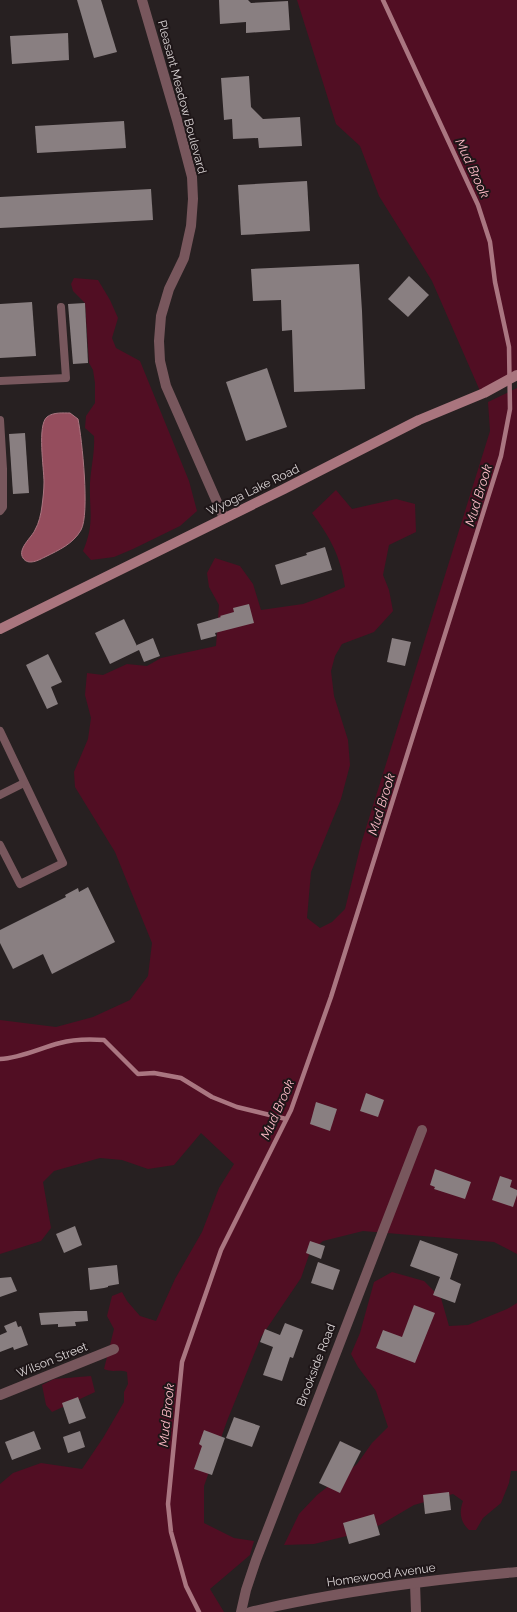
<svg xmlns="http://www.w3.org/2000/svg" width="517" height="1612" font-family="Raleway,sans-serif">
<style>
.green{fill:#510e23}
.water{fill:#954d5d;stroke:#aa7681}
.lines{fill:none;stroke-linecap:round;stroke-linejoin:round}
.stream{stroke:#aa7681;stroke-width:4.5}
.building{fill:#897f81}
.lane{stroke:#78575d;stroke-width:8}
.street{stroke:#78575d;stroke-width:10}
.secondary{stroke:#a9757e;stroke-width:10}
.labels{text-anchor:middle;stroke-width:4;stroke-linejoin:round;paint-order:stroke}
.street-label{font-size:12px;fill:#dad4d5;stroke:#1e1618}
.water-label{font-size:13px;font-style:italic;fill:#fdbbc7;stroke:#1e1618}
</style>
<rect width="100%" height="100%" fill="#272021"/>
<g class="green">
<polygon points="297,0 517,0 517,373 480,391 432,281 379,196 360,146 336,124"/>
<path d="M74,278L98,280L110,300L118,318L112,338L116,348L140,361L189,481L197,511L180,526L133,549L114,557L91,560L83,551C95,523 89,511 90,483C91,467 95,452 94,436L85,428L86,416L95,403V383L93,370L89,363L85,303L73,291L71,284Z"/>
<path d="M517,388V1254L494,1242L363,1231L323,1241L310,1252L301,1278L261,1337L227,1421L204,1486V1523L234,1538L254,1541L250,1555L210,1589L224,1612H0V1484L13,1473L41,1463L82,1469L103,1438L124,1402V1392L128,1384L127,1372C118,1369 113,1373 104,1369L114,1329L107,1316L112,1296L122,1292L127,1301L140,1316L156,1321L175,1279L202,1232L219,1188L234,1164L201,1133L174,1165L148,1169L122,1160L100,1158L54,1171L43,1182L51,1228L41,1241L0,1254V1020L56,1027L93,1017L130,1000L148,976L152,943L115,852L75,787L74,772L88,739L91,718L85,695L87,673L103,675L127,664L147,666L161,658L216,646L219,605L209,587L207,573L215,558L240,566L253,584L261,610L303,604L322,597L345,587C341,557 330,537 312,513L336,490L352,509L396,499L415,504L416,532L389,545L383,575L389,590L393,611L374,632L342,644L335,656L331,671L334,696L348,740L350,765L341,799L311,872L307,918L320,928L332,922L345,909L361,844L481,460L490,431L488,402Z"/>
<path d="M392,1272L424,1281L441,1298L449,1326L468,1325L507,1309L517,1303V1471H511L509,1483L501,1503L483,1518L476,1530H469C460,1522 459,1512 463,1501L453,1494L414,1505L380,1525L351,1535L314,1544L284,1545L299,1514L317,1495L357,1464L372,1443L388,1427L376,1391L358,1367L351,1354L360,1333L374,1282Z"/>
<polygon points="91,1376 95,1392 52,1412 46,1405 42,1385 54,1379"/>
</g>
<path class="water" d="M70,413L78,419C82,439 90,514 81,530C73,544 59,550 45,557C39,560 28,566 23,558C17,549 32,537 35,530C39,523 41,514 42,506C43,498 44,490 44,482C44,469 37,425 47,417C53,412 63,413 70,413Z"/>
<g class="lines">
<g class="stream">
<path d="M0,1059C21,1058 40,1048 60,1043C74,1039 89,1039 104,1040L138,1074L154,1073L181,1078L212,1097L237,1107L286,1119"/>
<polyline points="199,1612 186,1586 171,1532 168,1504 182,1362 221,1250 291,1110 331,997 501,456 510,409 509,347 495,282 490,242 478,205 383,0"/>
</g>
</g>
<g class="building">
<polygon points="77,0 101,0 117,52 94,58"/>
<polygon points="219,0 248,0 251,3 288,1 290,30 246,33 246,22 220,24"/>
<polygon points="68,33 69,60 12,64 10,36"/>
<polygon points="249,76 251,107 263,119 300,117 302,146 259,148 258,138 233,139 232,119 224,120 221,78"/>
<polygon points="124,121 126,148 37,153 35,126"/>
<polygon points="307,181 310,231 241,235 238,185"/>
<polygon points="151,189 153,220 0,228 0,197"/>
<polygon points="359,264 362,311 365,389 294,392 292,330 282,331 281,300 253,301 251,269"/>
<polygon points="409,276 429,295 408,317 388,299"/>
<polygon points="32,302 36,356 0,358 0,304"/>
<polygon points="85,303 88,363 73,364 68,304"/>
<polygon points="267,368 287,427 246,441 226,382"/>
<polygon points="25,433 29,493 13,494 9,434"/>
<polygon points="325,547 332,570 281,585 275,565 307,555 306,553"/>
<polygon points="249,604 254,623 215,633 216,636 201,640 197,624 221,617 220,616 234,612 233,608"/>
<polygon points="124,619 137,646 137,645 153,638 160,656 144,662 139,650 110,664 95,633"/>
<polygon points="392,638 411,642 405,666 387,662"/>
<polygon points="48,654 62,682 51,687 58,704 47,709 26,665"/>
<polygon points="88,887 115,942 52,974 43,954 13,969 0,943 0,930 66,897 65,895 78,888 79,892"/>
<polygon points="366,1093 384,1100 378,1117 360,1111"/>
<polygon points="316,1102 337,1109 330,1131 310,1124"/>
<polygon points="435,1169 471,1182 465,1199 434,1189 435,1187 430,1185"/>
<polygon points="500,1176 512,1180 510,1187 517,1190 517,1195 513,1207 492,1200"/>
<polygon points="75,1226 82,1245 64,1253 56,1234"/>
<polygon points="420,1240 458,1254 450,1279 461,1284 455,1303 433,1295 440,1277 410,1266"/>
<polygon points="310,1241 325,1246 321,1259 306,1253"/>
<polygon points="318,1262 340,1270 333,1290 311,1283"/>
<polygon points="117,1265 119,1284 108,1286 108,1287 104,1288 90,1290 88,1268"/>
<polygon points="11,1277 17,1291 0,1297 0,1278"/>
<polygon points="414,1305 435,1313 415,1363 376,1348 383,1330 402,1337"/>
<polygon points="75,1311 87,1311 88,1321 75,1322 76,1326 58,1327 58,1324 41,1325 39,1313"/>
<polygon points="16,1321 18,1327 21,1326 28,1345 14,1350 13,1347 0,1352 0,1335 7,1332 4,1326"/>
<polygon points="285,1323 303,1330 293,1358 290,1357 282,1381 263,1375 273,1347 260,1342 265,1329 280,1335"/>
<polygon points="78,1397 86,1418 69,1424 62,1403"/>
<polygon points="234,1417 260,1426 252,1447 226,1438"/>
<polygon points="204,1430 225,1438 212,1475 194,1469 202,1446 199,1444"/>
<polygon points="34,1431 41,1449 12,1460 5,1442"/>
<polygon points="80,1431 85,1447 68,1453 63,1437"/>
<polygon points="340,1441 361,1451 340,1493 319,1483"/>
<polygon points="449,1492 451,1510 425,1514 423,1495"/>
<polygon points="374,1514 380,1535 349,1544 343,1523"/>
</g>
<g class="lines">
<g class="lane">
<polyline points="0,381 66,378 61,307"/>
<polyline points="0,420 3,469 3,507 0,511"/>
<polyline points="0,731 63,863 20,884 0,845"/>
<polyline points="0,795 24,783"/>
</g>
<g class="street">
<polyline points="142,0 177,120 192,177 193,199 191,226 184,258 169,289 161,316 159,341 160,361 166,386 224,518"/>
<polyline points="0,1395 114,1349"/>
<polyline points="415,1583 416,1612"/>
<polyline points="241,1612 246,1590 256,1560 422,1130"/>
<path d="M250,1612C339,1591 426,1580 517,1572"/>
</g>
<polyline class="secondary" points="0,629 284,489 419,420 484,393 517,375"/>
</g>
<g class="labels">
<g class="street-label">
<text transform="translate(182 97) rotate(75)" y="4">Pleasant Meadow Boulevard</text>
<text transform="translate(253 490) rotate(-26)" y="4">Wyoga Lake Road</text>
<text transform="translate(52 1360) rotate(-22)" y="4">Wilson Street</text>
<text transform="translate(316 1365) rotate(-69)" y="4">Brookside Road</text>
<text transform="translate(381 1575) rotate(-8)" y="4">Homewood Avenue</text>
</g>
<g class="water-label">
<text transform="translate(473 168) rotate(65)" y="5">Mud Brook</text>
<text transform="translate(478 495) rotate(-73)" y="5">Mud Brook</text>
<text transform="translate(381 804) rotate(-73)" y="5">Mud Brook</text>
<text transform="translate(277 1109) rotate(-66)" y="5">Mud Brook</text>
<text transform="translate(166 1415) rotate(-84)" y="5">Mud Brook</text>
</g>
</g>
</svg>
